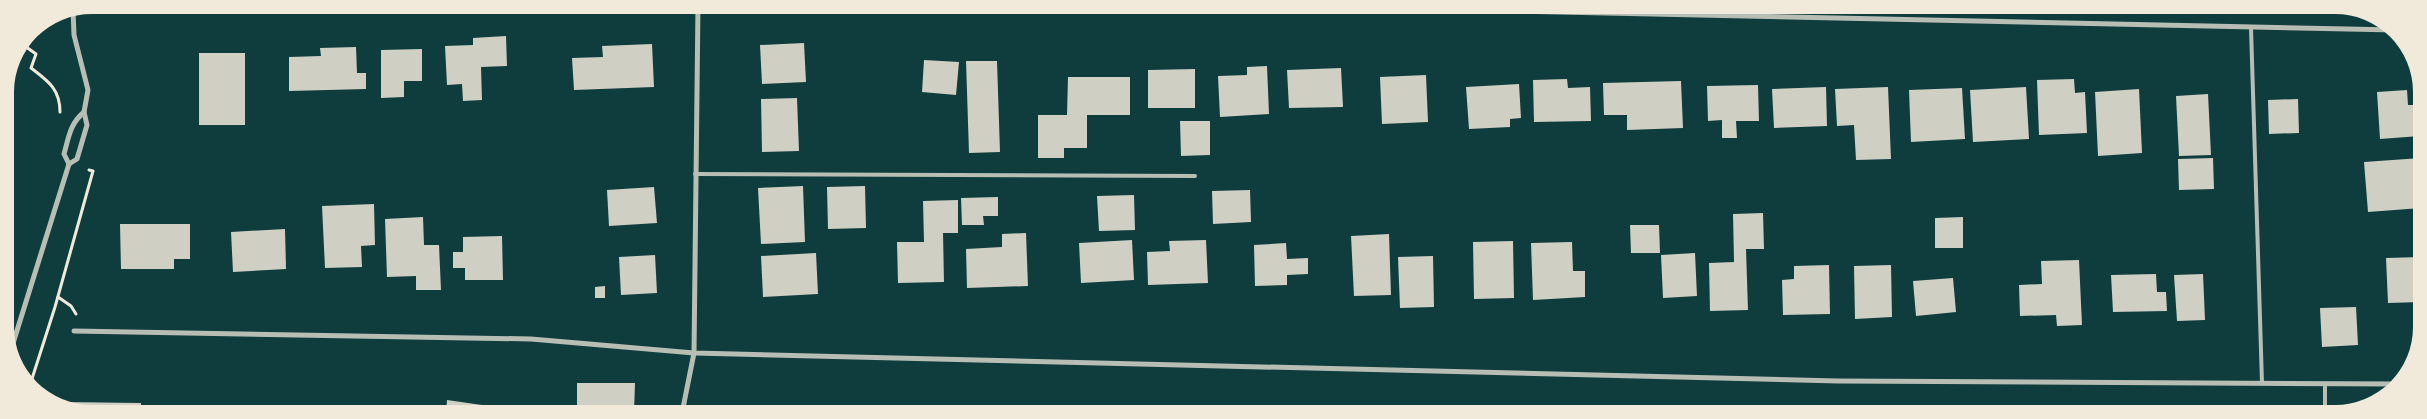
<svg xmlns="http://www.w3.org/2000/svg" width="2427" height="419" font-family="'Public Sans',sans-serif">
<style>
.building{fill:#cfcfc3}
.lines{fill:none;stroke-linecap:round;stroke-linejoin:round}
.path{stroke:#f1e9da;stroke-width:3}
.service{stroke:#b8beb3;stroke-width:4}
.minor{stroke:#b8beb3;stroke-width:5}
</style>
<rect width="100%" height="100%" fill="#0f3d3e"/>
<g class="building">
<polygon points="506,36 507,66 481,67 482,100 463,101 462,84 447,85 445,46 473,45 473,38"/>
<polygon points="804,43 806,82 762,84 760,45"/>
<polygon points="652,44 654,87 574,90 572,58 603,57 602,46"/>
<polygon points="356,47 357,73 366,73 366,89 289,91 289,57 321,56 320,48"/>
<polygon points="422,49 422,81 404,81 404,97 381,98 381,50"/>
<rect x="199" y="53" width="46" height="72"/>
<polygon points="924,60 959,62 956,95 922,92"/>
<polygon points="966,61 997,61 1000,152 969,153"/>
<polygon points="1267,66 1269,114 1220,117 1218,76 1247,75 1247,67"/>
<polygon points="1341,68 1343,107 1289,108 1287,70"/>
<polygon points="1195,69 1195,108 1148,108 1148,70"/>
<polygon points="1426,75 1428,122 1382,124 1380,77"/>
<polygon points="1068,77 1130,77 1130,115 1087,115 1087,148 1064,148 1064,158 1038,158 1038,115 1067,115"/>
<polygon points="1567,79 1568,88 1590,87 1591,121 1534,122 1533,80"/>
<polygon points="2074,79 2075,93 2085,92 2087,133 2039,135 2037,80"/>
<polygon points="1681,81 1683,128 1627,130 1627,115 1604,115 1603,83"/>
<polygon points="1519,84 1521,118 1510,119 1510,127 1469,129 1466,87"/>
<polygon points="1758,85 1759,121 1736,121 1737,138 1722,138 1722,120 1708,121 1707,86"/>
<polygon points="1826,87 1827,126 1774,128 1772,89"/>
<polygon points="1888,87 1891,159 1856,160 1854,125 1837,126 1835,89"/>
<polygon points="2026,87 2029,139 1973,142 1970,90"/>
<polygon points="1962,88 1965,139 1911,142 1909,90"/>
<polygon points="2139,89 2142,153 2098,156 2095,92"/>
<polygon points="2407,90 2408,105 2419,105 2420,136 2380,139 2377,92"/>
<polygon points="2208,94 2211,155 2179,156 2176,96"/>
<polygon points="797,98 799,151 762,152 761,99"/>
<polygon points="2298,99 2299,133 2269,134 2268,100"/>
<polygon points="1180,121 1210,121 1210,155 1181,156"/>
<polygon points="2213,158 2214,189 2179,190 2178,159"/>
<polygon points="2421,158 2421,208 2368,212 2364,162"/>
<polygon points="803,186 805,242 761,244 758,188"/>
<polygon points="865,186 866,228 828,229 827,187"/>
<polygon points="654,187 657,223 609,226 607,190"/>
<polygon points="1250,190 1251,222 1213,224 1212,191"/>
<polygon points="1134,195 1135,230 1099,231 1097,196"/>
<polygon points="998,197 998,216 983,216 984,225 962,225 961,198"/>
<polygon points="958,200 958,233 943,233 944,282 898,283 897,242 924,242 923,201"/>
<polygon points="374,204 375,245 361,246 362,267 325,268 322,206"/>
<polygon points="1763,213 1764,249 1746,249 1748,310 1710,311 1709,263 1734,262 1733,214"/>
<polygon points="423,217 424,245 439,245 441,290 416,290 416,276 387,277 385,219"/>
<polygon points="1963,217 1963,248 1935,248 1935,218"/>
<polygon points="120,224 190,224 190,259 174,259 174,269 121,269"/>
<polygon points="1630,225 1659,225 1660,253 1631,253"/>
<polygon points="285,229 286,269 233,272 231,232"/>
<polygon points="1026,233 1028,286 967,288 966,249 1002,247 1002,234"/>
<polygon points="1389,234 1391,295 1354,296 1351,236"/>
<polygon points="502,236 503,280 465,280 465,268 453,268 453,252 463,252 463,237"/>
<polygon points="1132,240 1134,280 1081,283 1079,243"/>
<polygon points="1206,240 1208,283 1148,285 1147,252 1170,251 1169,241"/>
<polygon points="1513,241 1514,298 1474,299 1473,242"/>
<polygon points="1572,242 1573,271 1585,271 1585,297 1533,300 1531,243"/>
<polygon points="1286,243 1287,259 1308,258 1308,274 1287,275 1287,285 1255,286 1254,245"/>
<polygon points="816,253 818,294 763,297 761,256"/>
<polygon points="1695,253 1697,296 1663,298 1661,255"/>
<polygon points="655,255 657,293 621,295 619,257"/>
<polygon points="1433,256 1434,307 1400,308 1398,257"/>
<polygon points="2421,257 2421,302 2388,303 2386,258"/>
<polygon points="2079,260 2082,325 2057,326 2056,315 2020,316 2019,285 2042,284 2041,261"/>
<polygon points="1829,265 1830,314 1783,315 1782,280 1794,279 1794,266"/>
<polygon points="1891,265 1892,317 1855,319 1854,266"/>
<polygon points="2156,274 2157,292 2166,292 2167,311 2113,312 2111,275"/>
<polygon points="2203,274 2205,320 2177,321 2174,275"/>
<polygon points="1953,278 1956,312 1916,316 1913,281"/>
<polygon points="605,286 605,298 595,298 595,287"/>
<polygon points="2356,307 2358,345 2322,347 2320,308"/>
<polygon points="577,383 635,383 634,413 577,413"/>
<polygon points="447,400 489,406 488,413 446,413"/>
<polygon points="61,402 141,403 141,413 80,413 61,404"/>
<polygon points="166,405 245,406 245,413 166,413"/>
<polygon points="317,407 317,413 275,413 275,408"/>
<polygon points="737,407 786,409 786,413 737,413"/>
</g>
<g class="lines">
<g class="path">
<path d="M22,44L36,54L31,68C48,81 60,89 60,112"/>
<polyline points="58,297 71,306 76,314"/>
<polyline points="30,385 55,307 93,171 89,170"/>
</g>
<g class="service">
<polyline points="2251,28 2262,383"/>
<polyline points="695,174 1195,176"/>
<polyline points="2325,414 2325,384"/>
</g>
<g class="minor">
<polyline points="1227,5 2396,30"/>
<path d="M69,164L64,154C69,136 70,124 84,112"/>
<polyline points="74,331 531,339 694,353 1838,381 2397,384"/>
<polyline points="10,353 69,164 77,159 87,125 84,112 88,90 74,35 73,9"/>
<polyline points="682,413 694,353 698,5"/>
</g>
</g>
<path d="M0 0H2427V419H0ZM92 14H2335A78 78 0 0 1 2413 92V327A78 78 0 0 1 2335 405H92A78 78 0 0 1 14 327V92A78 78 0 0 1 92 14Z" fill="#f1e9da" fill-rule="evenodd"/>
</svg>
